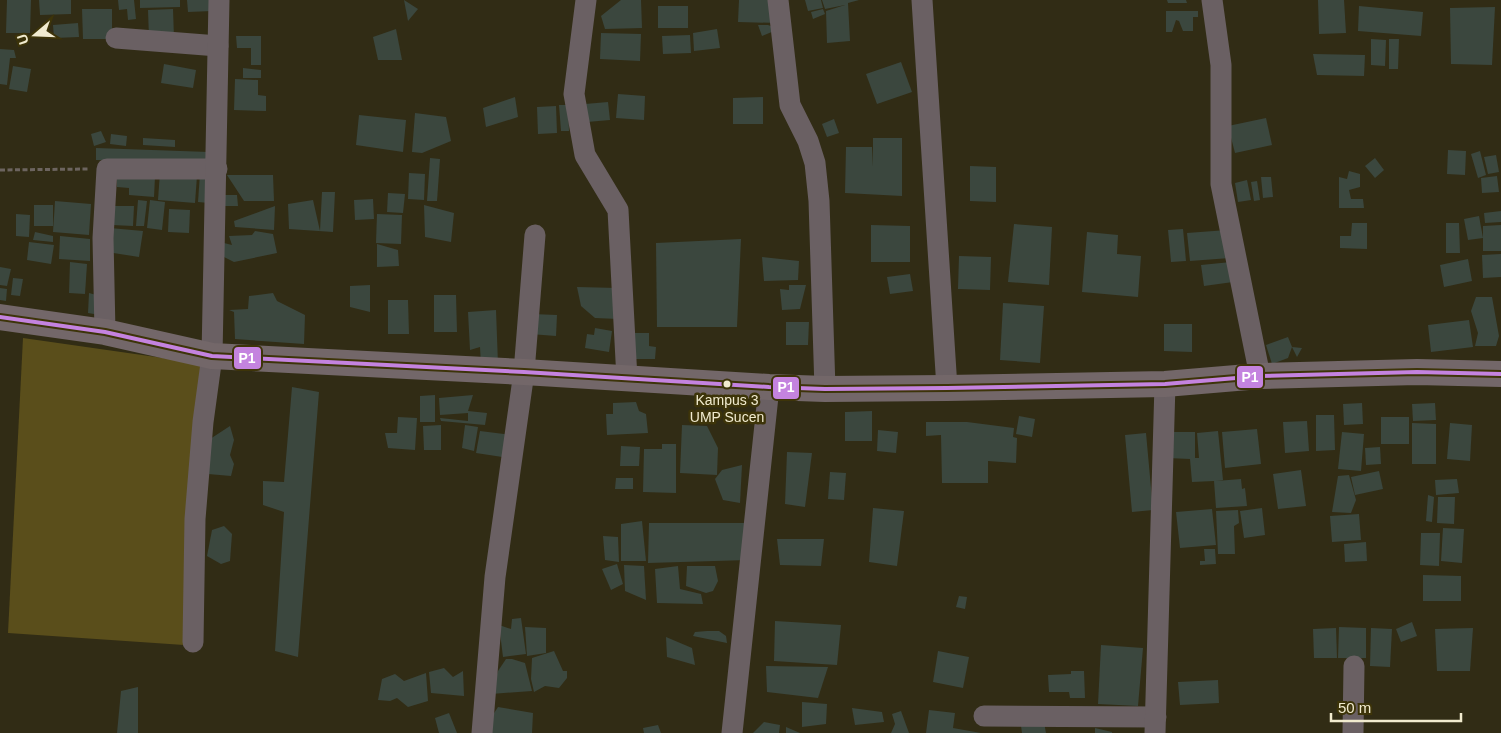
<svg xmlns="http://www.w3.org/2000/svg" width="1501" height="733" font-family="Helvetica,sans-serif">
<style>
.green{fill:#5a4e1b}
.building{fill:#3b473e}
.lines{fill:none;stroke-linecap:round;stroke-linejoin:round}
.path{stroke:#6c645f;stroke-width:3;stroke-dasharray:5 2.5;stroke-linecap:butt}
.minor{stroke:#6a6063;stroke-width:21}
.major{stroke:#736769;stroke-width:26}
.bus-1-casing{stroke:#3d3409;stroke-width:8}
.bus-1{stroke:#c483df;stroke-width:4}
.bus-dot{fill:#f1ebcf;stroke:#3d3409;stroke-width:2}
.labels{text-anchor:middle;stroke-width:5;stroke-linejoin:round;paint-order:stroke}
.bus-label{font-size:14px;fill:#f1ebcf;stroke:#3d3409}
.line-badge{stroke:#3d3409;stroke-width:2}
.badge-label{font-size:14px;text-anchor:middle;font-weight:bold;fill:#fff}
</style>
<rect width="100%" height="100%" fill="#312c15"/>
<polygon class="green" points="23,338 205,364 184,645 8,633"/>
<g class="building">
<polygon points="7,0 31,0 30,33 6,33"/>
<polygon points="39,0 71,0 71,14 40,15"/>
<polygon points="118,0 134,0 136,19 128,20 127,9 119,10"/>
<polygon points="140,0 180,0 180,7 140,8"/>
<polygon points="187,0 211,0 212,11 188,12"/>
<polygon points="404,0 418,9 408,21"/>
<polygon points="621,0 641,0 642,28 605,29 601,16"/>
<polygon points="739,0 778,0 777,23 738,22"/>
<polygon points="805,0 821,0 823,8 808,11"/>
<polygon points="822,0 859,0 848,3 850,41 827,43 826,11 845,5 825,9"/>
<polygon points="1167,0 1186,0 1187,3 1168,3"/>
<polygon points="1318,0 1344,0 1346,33 1319,34"/>
<rect x="658" y="6" width="30" height="22"/>
<polygon points="1359,6 1423,12 1421,36 1358,31"/>
<polygon points="1495,7 1492,65 1451,64 1450,8"/>
<polygon points="82,9 112,9 112,39 83,39"/>
<polygon points="173,9 174,38 149,38 148,10"/>
<polygon points="823,9 825,14 813,19 811,12"/>
<polygon points="1166,11 1198,11 1198,17 1193,17 1193,31 1183,31 1179,21 1176,20 1172,32 1166,32"/>
<polygon points="78,23 79,37 54,38 53,25"/>
<polygon points="758,25 768,25 779,29 762,36"/>
<polygon points="396,29 402,60 378,60 373,37"/>
<polygon points="717,29 720,48 694,51 693,33"/>
<polygon points="601,33 641,34 640,61 600,59"/>
<polygon points="690,35 691,53 663,54 662,36"/>
<polygon points="236,36 261,36 261,65 251,65 251,48 237,48"/>
<polygon points="1371,39 1386,40 1385,66 1371,65"/>
<polygon points="1389,39 1399,39 1398,69 1389,69"/>
<polygon points="0,49 14,50 16,58 10,58 7,85 0,84"/>
<polygon points="1313,54 1365,55 1364,76 1317,75"/>
<polygon points="901,62 912,92 877,104 866,74"/>
<polygon points="164,64 196,70 193,88 161,83"/>
<polygon points="13,66 31,69 27,92 9,89"/>
<polygon points="243,68 261,70 261,78 243,78"/>
<polygon points="235,79 258,80 258,95 266,96 266,111 234,110"/>
<polygon points="618,94 645,96 644,120 616,118"/>
<polygon points="515,97 518,117 486,127 483,108"/>
<polygon points="763,97 763,124 733,124 733,98"/>
<polygon points="608,102 610,120 587,122 585,104"/>
<polygon points="559,105 568,105 569,131 561,131"/>
<polygon points="556,106 557,133 538,134 537,107"/>
<polygon points="415,113 446,117 451,141 422,153 412,152"/>
<polygon points="359,115 406,120 403,152 356,145"/>
<polygon points="1266,118 1272,145 1235,153 1228,126"/>
<polygon points="834,119 839,133 827,137 822,124"/>
<polygon points="101,131 106,142 94,146 91,134"/>
<polygon points="111,134 127,136 126,146 110,144"/>
<polygon points="143,138 175,140 175,147 143,145"/>
<polygon points="873,138 902,138 902,196 845,193 846,147 872,147 873,167"/>
<polygon points="96,148 209,152 208,164 96,160"/>
<polygon points="1448,150 1466,151 1465,175 1447,174"/>
<polygon points="1480,151 1486,175 1478,178 1471,154"/>
<polygon points="1496,155 1499,172 1488,174 1484,157"/>
<polygon points="430,158 440,159 437,201 427,201"/>
<polygon points="1375,158 1384,170 1375,178 1365,166"/>
<polygon points="970,166 996,167 996,202 970,201"/>
<polygon points="1349,171 1360,174 1360,187 1349,190 1351,199 1363,199 1364,208 1339,208 1339,177 1347,179"/>
<polygon points="160,172 197,176 195,203 158,200"/>
<polygon points="200,173 212,173 209,203 198,202"/>
<polygon points="409,173 425,174 424,200 408,199"/>
<polygon points="117,174 155,177 154,197 129,195 129,188 117,187"/>
<polygon points="227,175 273,175 274,201 244,201"/>
<polygon points="1497,176 1499,192 1482,193 1481,178"/>
<polygon points="1261,177 1271,177 1273,197 1263,198"/>
<polygon points="1247,180 1251,200 1238,202 1235,183"/>
<polygon points="1257,181 1260,200 1254,201 1251,182"/>
<polygon points="322,192 335,192 333,232 289,229 288,204 313,200 320,231"/>
<polygon points="388,193 405,194 403,213 387,212"/>
<polygon points="223,195 237,195 238,206 223,206"/>
<polygon points="373,199 374,219 355,220 354,200"/>
<polygon points="138,200 147,201 144,226 136,226"/>
<polygon points="150,200 165,202 162,230 147,228"/>
<polygon points="55,201 91,204 89,235 53,232"/>
<rect x="34" y="205" width="19" height="21"/>
<polygon points="424,205 454,213 451,242 425,237"/>
<polygon points="112,206 134,206 133,226 112,225"/>
<polygon points="275,206 274,230 235,227 234,221"/>
<polygon points="169,209 190,210 189,233 168,232"/>
<polygon points="1501,211 1501,222 1485,223 1484,213"/>
<polygon points="16,214 30,215 29,237 16,236"/>
<polygon points="377,214 402,215 401,244 376,243"/>
<polygon points="1479,216 1483,238 1468,240 1464,219"/>
<polygon points="1352,223 1367,223 1367,249 1340,248 1340,236 1351,236"/>
<polygon points="1446,223 1459,223 1460,253 1446,253"/>
<polygon points="1014,224 1052,227 1049,285 1008,282"/>
<polygon points="871,225 910,226 910,262 871,262"/>
<polygon points="1501,225 1501,251 1483,251 1483,226"/>
<polygon points="110,228 143,231 139,257 107,252"/>
<polygon points="1183,229 1186,261 1171,262 1168,230"/>
<polygon points="1227,230 1230,258 1190,261 1187,233"/>
<polygon points="255,231 273,234 277,253 234,262 224,257 224,243 232,245 229,236 252,235"/>
<polygon points="35,232 53,236 53,242 33,240"/>
<polygon points="1087,232 1118,235 1117,254 1141,256 1138,297 1082,292"/>
<polygon points="60,236 90,239 90,261 59,259"/>
<polygon points="741,239 737,327 657,327 656,243"/>
<polygon points="29,242 54,245 51,264 27,260"/>
<polygon points="377,244 398,250 399,266 377,267"/>
<polygon points="1501,254 1501,277 1483,278 1482,255"/>
<polygon points="959,256 991,257 990,290 958,289"/>
<polygon points="762,257 799,261 798,280 764,281"/>
<polygon points="1468,259 1472,281 1444,287 1440,265"/>
<polygon points="70,262 87,264 85,294 69,293"/>
<polygon points="1231,262 1233,282 1204,286 1201,265"/>
<polygon points="0,267 11,269 7,286 0,285"/>
<polygon points="910,274 913,291 890,294 887,277"/>
<polygon points="13,278 23,279 20,296 11,295"/>
<polygon points="370,285 370,312 350,307 350,286"/>
<polygon points="789,285 806,285 800,309 782,310 780,289 789,290"/>
<polygon points="577,287 618,288 618,319 595,318 581,306"/>
<polygon points="0,288 7,289 6,301 0,300"/>
<polygon points="89,293 100,296 100,315 88,313"/>
<polygon points="273,293 277,301 305,315 304,344 235,339 234,312 229,310 248,309 249,296"/>
<polygon points="434,295 456,295 457,332 434,332"/>
<polygon points="1476,297 1492,297 1499,336 1496,346 1475,346 1478,333 1471,311"/>
<polygon points="388,300 408,300 409,334 388,334"/>
<polygon points="1003,303 1044,306 1040,363 1000,360"/>
<polygon points="496,310 498,364 481,365 480,347 470,350 468,312"/>
<polygon points="532,314 557,315 556,336 530,334"/>
<polygon points="1469,320 1473,347 1431,352 1428,325"/>
<polygon points="786,322 809,322 808,345 786,345"/>
<polygon points="1164,324 1192,324 1192,352 1164,351"/>
<polygon points="595,328 612,331 609,352 585,348 587,334 594,335"/>
<polygon points="629,333 649,333 649,346 656,347 655,359 629,359"/>
<polygon points="1288,337 1292,347 1288,358 1272,364 1266,345"/>
<polygon points="1292,347 1302,348 1297,357"/>
<polygon points="292,387 319,392 298,657 275,651 284,512 263,505 263,481 284,482"/>
<polygon points="435,395 435,422 420,422 420,396"/>
<polygon points="473,395 468,411 487,413 485,425 441,421 440,418 468,421 468,413 440,415 439,398"/>
<polygon points="636,402 639,411 646,414 648,433 607,435 606,414 613,414 613,403"/>
<polygon points="1362,403 1363,424 1344,425 1343,404"/>
<polygon points="1435,403 1436,420 1413,421 1412,404"/>
<polygon points="872,411 872,441 845,441 845,412"/>
<polygon points="1316,415 1334,415 1335,450 1316,451"/>
<polygon points="1019,416 1035,419 1032,437 1016,434"/>
<polygon points="398,417 417,418 415,450 388,448 385,433 397,433"/>
<rect x="1381" y="417" width="28" height="27"/>
<polygon points="1307,421 1309,451 1285,453 1283,422"/>
<polygon points="926,422 967,422 1014,428 1013,437 1017,438 1016,463 988,461 988,483 942,483 941,435 926,436"/>
<polygon points="1412,423 1436,424 1436,464 1412,464"/>
<polygon points="1450,423 1472,425 1470,461 1447,459"/>
<polygon points="441,425 441,450 424,450 423,426"/>
<polygon points="465,425 478,427 474,451 462,448"/>
<polygon points="682,425 707,426 718,448 717,475 680,473"/>
<polygon points="230,426 234,440 230,455 234,464 231,476 208,474 207,441"/>
<polygon points="1257,429 1261,464 1225,468 1222,432"/>
<polygon points="878,430 898,432 896,453 877,451"/>
<polygon points="480,431 513,435 509,458 476,453"/>
<polygon points="1218,431 1223,480 1216,481 1241,479 1242,489 1245,488 1247,506 1216,508 1214,481 1192,482 1190,459 1167,458 1167,432 1195,432 1195,458 1199,458 1197,433"/>
<polygon points="1342,432 1364,434 1361,471 1338,469"/>
<polygon points="1146,433 1153,510 1132,512 1125,435"/>
<polygon points="662,444 676,444 676,493 643,492 644,449 662,449"/>
<polygon points="621,446 640,447 639,466 620,466"/>
<polygon points="1380,447 1381,464 1366,465 1365,448"/>
<polygon points="787,452 812,453 805,507 785,504"/>
<polygon points="742,465 740,503 723,500 715,479 722,470"/>
<polygon points="1301,470 1306,506 1278,509 1273,474"/>
<polygon points="1379,471 1383,489 1355,495 1351,477"/>
<polygon points="830,472 846,473 844,500 828,499"/>
<polygon points="1349,475 1356,500 1351,513 1332,512 1338,476"/>
<polygon points="616,478 633,478 633,489 615,489"/>
<polygon points="1457,479 1459,493 1436,495 1435,480"/>
<polygon points="1428,495 1434,497 1432,522 1426,521"/>
<polygon points="1438,497 1455,497 1454,524 1437,523"/>
<polygon points="873,508 904,511 897,566 869,562"/>
<polygon points="1262,508 1265,535 1244,538 1240,511"/>
<polygon points="1212,509 1216,545 1180,548 1176,512"/>
<polygon points="1238,510 1239,523 1234,526 1235,554 1218,554 1216,511"/>
<polygon points="1359,514 1361,540 1332,542 1330,516"/>
<polygon points="642,521 646,561 621,561 621,524"/>
<polygon points="649,523 746,523 748,560 648,563"/>
<polygon points="224,526 232,534 230,561 221,564 207,556 212,530"/>
<polygon points="1443,528 1464,529 1462,563 1441,561"/>
<polygon points="1421,533 1440,533 1439,566 1420,565"/>
<polygon points="603,536 618,537 619,562 605,560"/>
<polygon points="777,539 824,539 821,566 780,565"/>
<polygon points="1366,542 1367,561 1345,562 1344,544"/>
<polygon points="1204,549 1215,549 1216,564 1200,565 1200,561 1205,561"/>
<polygon points="617,564 623,584 611,590 602,569"/>
<polygon points="624,565 644,566 646,600 625,591"/>
<polygon points="678,566 680,589 701,594 703,604 657,603 655,569"/>
<polygon points="687,566 715,566 718,581 713,591 706,593 686,586"/>
<polygon points="1423,575 1461,576 1461,601 1423,601"/>
<polygon points="959,596 967,597 965,609 956,607"/>
<polygon points="521,618 526,654 503,657 499,625 511,629 512,619"/>
<polygon points="775,621 841,625 837,665 774,661"/>
<polygon points="1412,622 1417,636 1401,642 1396,629"/>
<polygon points="525,627 546,628 546,653 527,656"/>
<polygon points="1339,627 1366,628 1366,658 1338,658"/>
<polygon points="1336,628 1337,658 1314,658 1313,629"/>
<polygon points="1371,628 1392,629 1390,667 1370,666"/>
<polygon points="1473,628 1470,671 1437,671 1435,629"/>
<polygon points="707,631 719,631 726,636 727,643 693,636 695,632"/>
<polygon points="666,637 692,648 695,665 667,657"/>
<polygon points="1101,645 1143,648 1138,706 1098,704"/>
<polygon points="554,651 563,671 567,671 567,678 559,688 545,686 534,692 531,679 532,658"/>
<polygon points="938,651 969,657 963,688 933,682"/>
<polygon points="506,659 512,659 525,663 532,691 491,694 498,671"/>
<polygon points="766,666 828,667 818,698 767,692"/>
<polygon points="444,668 453,677 463,671 464,696 431,693 429,672"/>
<polygon points="1071,671 1084,671 1085,698 1070,698 1069,692 1049,692 1048,675 1071,674"/>
<polygon points="426,673 428,701 408,707 397,698 390,701 378,700 382,679 395,674 404,681"/>
<polygon points="1218,680 1219,703 1180,705 1178,682"/>
<polygon points="138,687 138,733 117,733 121,691"/>
<polygon points="802,702 827,704 826,724 802,727"/>
<polygon points="498,707 533,713 532,733 487,733 485,727"/>
<polygon points="852,708 882,712 884,722 855,725"/>
<polygon points="929,710 955,713 953,728 981,733 926,733"/>
<polygon points="901,711 909,733 891,733 895,724 892,714"/>
<polygon points="449,713 457,733 439,733 435,718"/>
<polygon points="764,722 780,725 779,733 753,733"/>
<polygon points="1044,722 1046,733 1022,733 1021,726"/>
<polygon points="658,725 661,733 644,733 643,728"/>
<polygon points="786,727 800,733 786,733"/>
<polygon points="1095,728 1112,732 1112,733 1095,733"/>
</g>
<g class="lines">
<polyline class="path" points="0,170 89,169"/>
<g class="minor">
<polyline points="586,0 574,94 585,155 618,210 627,379"/>
<polyline points="778,0 790,105 808,141 815,163 819,201 825,389"/>
<polyline points="922,0 947,388"/>
<polyline points="1212,0 1221,65 1221,184 1260,376"/>
<polyline points="116,38 218,46"/>
<polyline points="105,332 103,238 107,169 217,169"/>
<polyline points="193,642 195,519 203,422 212,356 219,0"/>
<polyline points="984,716 1156,717"/>
<polyline points="482,733 495,577 524,372 535,235"/>
<polyline points="732,733 769,387"/>
<polyline points="1155,733 1165,384"/>
<polyline points="1353,733 1354,666"/>
</g>
<polyline class="major" points="0,317 105,332 212,356 524,372 769,387 825,389 947,388 1165,384 1260,376 1417,372 1501,374"/>
<g class="bus-1-casing">
<polyline id="bus-1" points="0,317 105,332 212,356 524,372 769,387 825,389 947,388 1165,384 1260,376 1417,372 1501,374"/>
</g>
<use href="#bus-1" class="bus-1"/>
</g>
<circle class="bus-dot" cx="727" cy="384" r="4.5"/>
<g class="labels">
<g class="bus-label">
<text x="727" y="405">Kampus 3<tspan x="727" dy="17">UMP Sucen</tspan></text>
</g>
</g>
<g class="line-badge">
<rect x="233" y="346" width="29" height="24" rx="5" fill="#c483df"/>
<rect x="1236" y="365" width="28" height="24" rx="5" fill="#c483df"/>
<rect x="772" y="376" width="28" height="24" rx="5" fill="#c483df"/>
</g>
<g class="badge-label">
<text x="247" y="363">P1</text>
<text x="1250" y="382">P1</text>
<text x="786" y="392">P1</text>
</g>
<g transform="translate(35 35) rotate(251)" stroke="#3d3409" stroke-width="4" paint-order="stroke">
<path d="M0-4L9 19L0 12L-9 19Z" fill="#f1ebcf"/>
<text y="-8" font-size="14" font-weight="bold" text-anchor="middle" fill="#f1ebcf">U</text>
</g>
<path d="M1331 713v8h130v-8" fill="none" stroke="#f1ebcf" stroke-width="2.5"/>
<text x="1338" y="713" font-size="15" fill="#f1ebcf" stroke="#3d3409" stroke-width="4" paint-order="stroke">50 m</text>
</svg>
